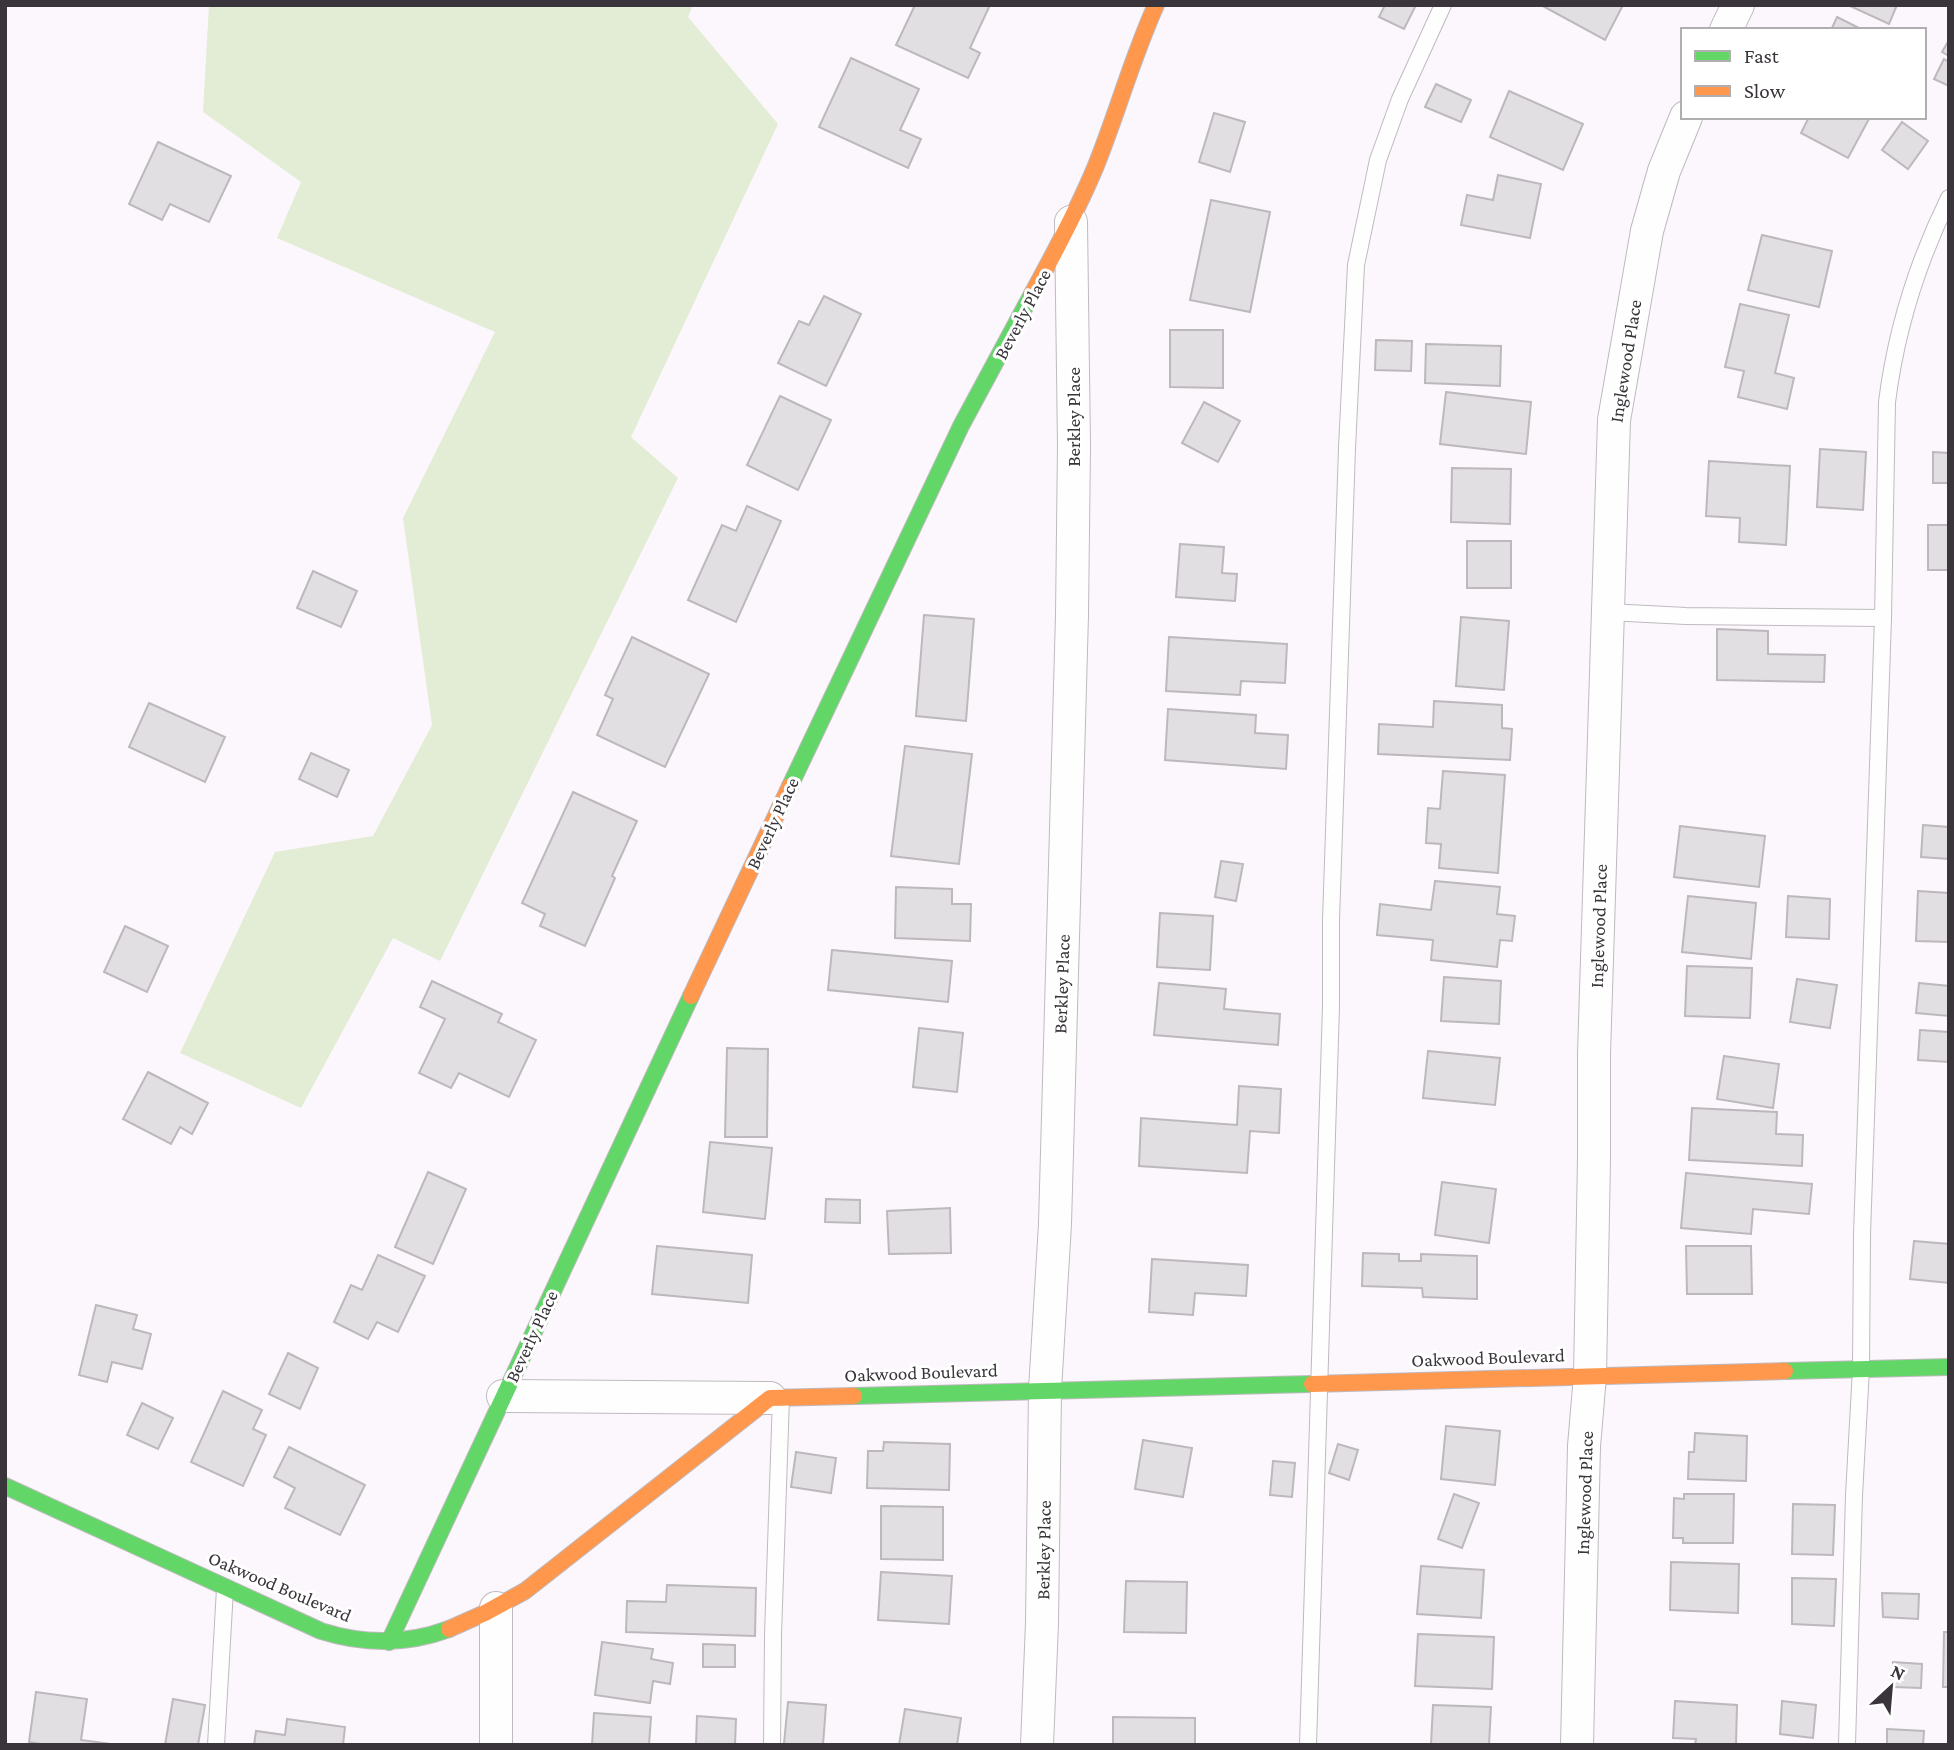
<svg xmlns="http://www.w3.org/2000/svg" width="1954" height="1750" font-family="'Crimson Pro',serif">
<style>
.green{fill:#e3edd6}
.building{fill:#e2dfe3;stroke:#bcb8bc;stroke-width:2}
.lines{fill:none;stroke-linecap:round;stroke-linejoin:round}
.lane-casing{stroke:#bebabf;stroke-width:18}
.street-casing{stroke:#bebabf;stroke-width:34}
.fast-casing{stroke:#bebabf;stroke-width:18}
.slow-casing{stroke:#bebabf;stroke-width:18}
.lane{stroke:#fffeff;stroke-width:16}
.street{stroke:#fffeff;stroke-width:32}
.fast{stroke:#63d668;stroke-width:16}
.slow{stroke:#ff974d;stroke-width:16}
.labels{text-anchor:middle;stroke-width:6;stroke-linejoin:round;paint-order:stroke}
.street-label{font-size:19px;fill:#39353a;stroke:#fff}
</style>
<rect width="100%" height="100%" fill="#fcf7fc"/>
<polygon class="green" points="209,5 693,5 688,17 778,124 631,437 678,478 440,961 393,938 301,1108 180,1053 275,852 373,836 432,725 403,518 495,332 277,238 301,182 203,112"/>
<g class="building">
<polygon points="915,5 990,5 970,48 980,53 968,78 896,45"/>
<polygon points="1385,5 1416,5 1404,29 1379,17"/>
<polygon points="1541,5 1623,5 1605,40"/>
<polygon points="1848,5 1897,5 1889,24"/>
<polygon points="1837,17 1863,30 1831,30"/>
<polygon points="1949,40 1949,56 1942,52"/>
<polygon points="851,58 919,89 900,130 921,139 908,168 819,127"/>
<polygon points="1944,59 1949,62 1949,86 1934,79"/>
<polygon points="1436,84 1471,100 1461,122 1425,107"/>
<polygon points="1509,91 1583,124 1563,170 1490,137"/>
<polygon points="1214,113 1245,122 1230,172 1199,162"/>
<polygon points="1809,117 1870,117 1848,158 1801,133"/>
<polygon points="1902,122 1928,141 1908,169 1882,150"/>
<polygon points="158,142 231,176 209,222 170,204 162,220 129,204"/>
<polygon points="1498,175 1541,184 1530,238 1461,225 1467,195 1493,200"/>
<polygon points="1211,200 1270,212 1250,312 1190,300"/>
<polygon points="1762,235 1832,251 1819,307 1748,290"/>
<polygon points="824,296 861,314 826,386 778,363 799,321 809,325"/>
<polygon points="1740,304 1789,315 1775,373 1794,378 1787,409 1738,397 1744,371 1725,367"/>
<polygon points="1170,330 1223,330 1223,388 1170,387"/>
<polygon points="1376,340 1412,341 1411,371 1375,370"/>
<polygon points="1426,344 1501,346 1500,386 1425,383"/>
<polygon points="1446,392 1531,402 1526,454 1440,444"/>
<polygon points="780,396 831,420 798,490 747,465"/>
<polygon points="1204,402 1240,421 1218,462 1182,443"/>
<polygon points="1820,449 1866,452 1863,510 1817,507"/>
<polygon points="1933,452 1949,453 1949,483 1933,483"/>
<polygon points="1709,461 1790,466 1786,545 1739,542 1740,518 1706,516"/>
<polygon points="1452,468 1511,469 1510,524 1451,522"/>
<polygon points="747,506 781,521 736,622 688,600 722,525 736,531"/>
<rect x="1928" y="525" width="21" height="45"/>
<rect x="1467" y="541" width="44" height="47"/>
<polygon points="1180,544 1224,547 1222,573 1237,574 1235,601 1176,597"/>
<polygon points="313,571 357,591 341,627 297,608"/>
<polygon points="924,615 974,619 966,721 916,716"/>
<polygon points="1461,617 1509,621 1504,690 1456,686"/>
<polygon points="1717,629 1768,631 1768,654 1825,655 1824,682 1717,680"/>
<polygon points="632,637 709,674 665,767 597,735 613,699 605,695"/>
<polygon points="1169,637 1287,644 1285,683 1241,681 1240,695 1166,691"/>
<polygon points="1434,701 1502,705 1502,728 1512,729 1510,760 1378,754 1379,724 1433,727"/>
<polygon points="149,703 225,737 205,782 129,747"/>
<polygon points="1168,709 1256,715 1255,733 1288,735 1286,769 1165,760"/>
<polygon points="905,746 972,754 959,864 891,856"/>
<polygon points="311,753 349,770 337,797 299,779"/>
<polygon points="1443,771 1505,775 1498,873 1439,868 1441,844 1426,843 1428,808 1440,809"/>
<polygon points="573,792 637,821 612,876 615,878 585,946 540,926 545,914 522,903"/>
<polygon points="1923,825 1949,827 1949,859 1921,857"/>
<polygon points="1680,826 1765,836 1759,887 1674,877"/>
<polygon points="1221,861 1243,864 1236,901 1215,897"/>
<polygon points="1435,881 1500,887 1497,914 1515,916 1512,941 1500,940 1497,967 1431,960 1433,940 1377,935 1380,904 1431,910"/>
<polygon points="896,887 952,889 952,904 971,904 970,941 895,938"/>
<polygon points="1918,891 1949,893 1949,942 1916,941"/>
<polygon points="1688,896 1756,903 1751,959 1682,952"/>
<polygon points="1788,896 1830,899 1829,939 1786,937"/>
<polygon points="1160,913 1213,916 1210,970 1157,967"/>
<polygon points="125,926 168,946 147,992 104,972"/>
<polygon points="832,950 952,961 948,1002 828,990"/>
<polygon points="1687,966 1752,968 1750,1018 1685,1016"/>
<polygon points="1444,977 1501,981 1499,1024 1441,1021"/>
<polygon points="1797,979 1837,985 1830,1028 1790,1022"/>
<polygon points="432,981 502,1014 498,1022 536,1040 509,1097 459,1073 451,1088 419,1073 445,1019 420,1007"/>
<polygon points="1159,983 1226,989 1224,1009 1280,1014 1278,1045 1154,1035"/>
<polygon points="1919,983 1949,986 1949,1016 1916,1013"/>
<polygon points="919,1028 963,1033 957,1092 913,1087"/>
<polygon points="1920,1030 1949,1032 1949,1062 1918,1060"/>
<polygon points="727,1048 768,1049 767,1137 725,1137"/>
<polygon points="1428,1051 1500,1058 1495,1105 1423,1098"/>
<polygon points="1724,1056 1779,1064 1773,1108 1717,1099"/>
<polygon points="148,1072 208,1103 192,1134 180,1127 171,1144 123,1119"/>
<polygon points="1239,1086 1281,1089 1279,1133 1250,1131 1247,1173 1139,1166 1141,1118 1237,1125"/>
<polygon points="1692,1108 1777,1112 1776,1134 1803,1135 1802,1166 1689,1160"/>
<polygon points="710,1142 772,1148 765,1219 703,1212"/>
<polygon points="428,1172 466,1189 433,1264 395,1247"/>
<polygon points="1686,1173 1812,1184 1809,1214 1753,1209 1751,1234 1681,1228"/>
<polygon points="1442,1182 1496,1189 1489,1243 1435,1235"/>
<polygon points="826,1199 860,1200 860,1223 825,1222"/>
<polygon points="950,1208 951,1253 889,1254 887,1211"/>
<polygon points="1914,1241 1949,1244 1949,1283 1910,1279"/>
<polygon points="657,1246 752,1255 748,1303 652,1294"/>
<polygon points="1686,1246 1751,1246 1752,1294 1687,1294"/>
<polygon points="1363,1253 1399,1254 1399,1261 1421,1261 1421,1254 1477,1256 1477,1299 1423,1297 1422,1288 1362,1286"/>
<polygon points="378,1255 425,1276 398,1332 377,1322 368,1339 334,1322 351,1285 362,1290"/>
<polygon points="1152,1259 1248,1265 1246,1296 1195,1293 1193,1315 1149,1312"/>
<polygon points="96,1305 137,1315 133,1329 151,1334 142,1369 112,1362 107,1382 79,1375"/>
<polygon points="288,1353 318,1368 300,1409 269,1394"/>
<polygon points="223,1391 262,1410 253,1429 266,1435 243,1486 191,1462"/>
<polygon points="142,1403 173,1418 158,1449 127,1435"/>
<polygon points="1446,1426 1500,1431 1495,1485 1441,1479"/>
<polygon points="1695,1433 1747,1436 1746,1481 1688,1479 1689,1452 1694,1452"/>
<polygon points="1143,1440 1192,1448 1183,1497 1135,1489"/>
<polygon points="884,1442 950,1444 949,1490 867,1488 868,1451 883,1451"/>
<polygon points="1338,1444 1358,1450 1349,1480 1329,1473"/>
<polygon points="289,1447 365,1485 340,1535 285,1508 295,1488 274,1477"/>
<polygon points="796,1452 836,1458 831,1493 791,1487"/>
<polygon points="1273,1461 1295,1463 1292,1497 1270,1495"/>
<polygon points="1454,1494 1479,1503 1462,1548 1438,1539"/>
<polygon points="1684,1494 1734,1494 1733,1543 1683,1543 1683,1538 1673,1538 1674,1498 1684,1499"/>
<polygon points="1793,1504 1835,1505 1833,1555 1792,1554"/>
<polygon points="881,1506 943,1507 943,1560 881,1559"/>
<polygon points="1671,1562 1739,1564 1738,1613 1670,1610"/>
<polygon points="1421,1566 1484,1570 1481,1618 1417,1614"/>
<polygon points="881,1572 952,1576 949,1624 878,1620"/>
<polygon points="1792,1578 1836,1579 1834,1626 1792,1624"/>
<polygon points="1126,1581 1187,1582 1186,1633 1124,1632"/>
<polygon points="667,1585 756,1588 755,1636 626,1632 627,1601 666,1602"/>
<polygon points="1882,1593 1919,1594 1918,1619 1883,1617"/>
<polygon points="1944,1632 1949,1632 1949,1687 1943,1687"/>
<polygon points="1418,1634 1494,1637 1492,1689 1415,1686"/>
<polygon points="602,1642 653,1649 651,1659 673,1663 670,1684 653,1681 650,1703 595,1695"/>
<polygon points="703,1644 735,1645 735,1667 703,1667"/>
<polygon points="1893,1662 1922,1664 1921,1688 1893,1687"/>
<polygon points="36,1692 87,1699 81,1740 118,1745 47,1745 29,1742"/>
<polygon points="173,1699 205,1705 198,1745 165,1745"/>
<polygon points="1675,1701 1737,1705 1736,1745 1695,1745 1696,1739 1673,1738"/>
<polygon points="1782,1701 1816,1705 1813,1738 1780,1734"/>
<polygon points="788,1702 826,1705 823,1745 784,1744"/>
<polygon points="1433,1705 1491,1707 1489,1745 1431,1745"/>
<polygon points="905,1709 961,1718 957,1745 899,1745"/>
<polygon points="594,1713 651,1717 649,1745 592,1745"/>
<polygon points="697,1716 736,1719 735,1745 696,1745"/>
<polygon points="1113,1717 1195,1718 1195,1745 1113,1745"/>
<polygon points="287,1719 345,1727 343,1745 254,1745 256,1731 285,1735"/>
<polygon points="1887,1729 1924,1731 1923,1745 1887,1745"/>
</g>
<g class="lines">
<g class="lane-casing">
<g id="lane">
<polyline points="1608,612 1686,616 1883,618"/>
<polyline points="216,1745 225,1589"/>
<polyline points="772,1745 773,1635 781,1397"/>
<polyline points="1308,1745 1331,1006 1331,920 1347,448 1356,265 1378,160 1400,99 1443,5"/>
<path d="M1847,1745L1854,1495L1861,1369L1862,1235L1883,618L1887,402C1896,331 1918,261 1949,198"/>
</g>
</g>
<g class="street-casing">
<g id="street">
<polyline points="1726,30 1738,5"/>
<polyline points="503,1396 770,1398"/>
<polyline points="496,1745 496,1608"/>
<polyline points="1037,1745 1042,1623 1045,1390 1055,1224 1072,615 1074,446 1071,222"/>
<polyline points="1577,1745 1584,1446 1590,1376 1594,1158 1594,1054 1614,420 1647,231 1664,171 1686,117"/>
</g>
</g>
<g class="fast-casing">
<g id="fast">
<polyline points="790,786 961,426 1032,294"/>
<polyline points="1785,1371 1949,1367"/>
<polyline points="854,1396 1312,1384"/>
<path d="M5,1486L321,1631C365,1645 406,1645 449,1629"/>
<polyline points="389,1642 691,996"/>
</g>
</g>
<g class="slow-casing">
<g id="slow">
<path d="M1032,294C1055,252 1077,211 1095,168C1117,114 1132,58 1156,5"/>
<polyline points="691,996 790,786"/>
<polyline points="1312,1384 1785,1371"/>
<polyline points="449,1629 485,1613 525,1591 770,1398 854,1396"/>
</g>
</g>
<use href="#lane" class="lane"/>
<use href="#street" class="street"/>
<use href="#fast" class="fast"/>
<use href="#slow" class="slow"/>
</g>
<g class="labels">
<g class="street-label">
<text transform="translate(1022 314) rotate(-62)" y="7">Beverly Place</text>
<text transform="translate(1625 361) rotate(-81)" y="7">Inglewood Place</text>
<text transform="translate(1073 417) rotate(-90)" y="7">Berkley Place</text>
<text transform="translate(772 823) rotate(-65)" y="7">Beverly Place</text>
<text transform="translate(1598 926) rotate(-88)" y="7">Inglewood Place</text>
<text transform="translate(1061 984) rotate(-88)" y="7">Berkley Place</text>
<text transform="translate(531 1336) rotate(-65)" y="7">Beverly Place</text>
<text transform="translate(1488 1357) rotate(-2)" y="7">Oakwood Boulevard</text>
<text transform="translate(921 1372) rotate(-2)" y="7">Oakwood Boulevard</text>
<text transform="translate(1584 1493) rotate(-88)" y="7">Inglewood Place</text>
<text transform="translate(1043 1550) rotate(-89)" y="7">Berkley Place</text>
<text transform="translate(280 1586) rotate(23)" y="7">Oakwood Boulevard</text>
</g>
</g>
<rect width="1954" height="1750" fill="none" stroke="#39353a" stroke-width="14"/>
<rect x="1681" y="28" width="245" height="91" fill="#ffffff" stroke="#b0aeb0" stroke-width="2"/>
<rect x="1695" y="51" width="35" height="10" fill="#63d668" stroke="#b0aeb0" stroke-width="2"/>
<text x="1744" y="63" font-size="21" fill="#39353a">Fast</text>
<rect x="1695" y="86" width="35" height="10" fill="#ff974d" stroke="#b0aeb0" stroke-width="2"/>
<text x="1744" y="98" font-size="21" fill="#39353a">Slow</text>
<g transform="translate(1891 1687) rotate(26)" stroke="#ffffff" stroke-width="5" paint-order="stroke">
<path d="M0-5L12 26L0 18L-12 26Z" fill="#39353a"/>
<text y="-10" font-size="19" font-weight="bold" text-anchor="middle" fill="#39353a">N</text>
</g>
</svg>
